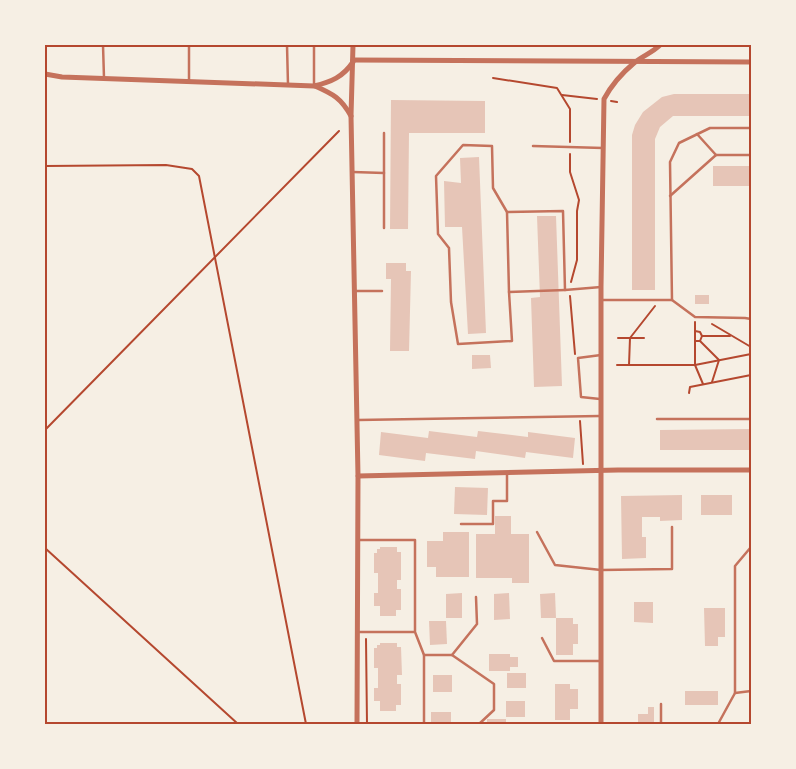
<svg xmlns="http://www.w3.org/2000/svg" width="796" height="769" font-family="Helvetica,sans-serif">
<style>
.building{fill:#e6c5b7}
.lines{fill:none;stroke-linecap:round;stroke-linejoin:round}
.path{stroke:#b5482f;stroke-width:2}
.service{stroke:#c5725c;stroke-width:2.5}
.minor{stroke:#c5725c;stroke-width:5}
.neatline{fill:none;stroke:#b5482f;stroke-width:2}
</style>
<rect width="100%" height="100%" fill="#f6efe4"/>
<g class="building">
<polygon points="674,94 751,94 751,116 673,116 660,127 655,139 655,290 632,290 632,135 635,125 643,112 662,97"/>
<polygon points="391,100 485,101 485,133 409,133 408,229 390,229"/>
<polygon points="479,157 486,333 468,334 462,227 445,227 444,181 461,183 460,158"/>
<rect x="713" y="166" width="38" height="20"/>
<polygon points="537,216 556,216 562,386 534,387 531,298 540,297"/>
<polygon points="386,263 406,263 406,271 411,271 409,351 390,351 391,279 386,279"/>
<rect x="695" y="295" width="14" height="9"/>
<polygon points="472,355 490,355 491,368 472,369"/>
<polygon points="751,429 751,450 660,450 660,430"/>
<polygon points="429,431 477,437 478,431 528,437 528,432 575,438 573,458 526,452 525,458 476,451 475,459 426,453 425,461 379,455 381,432 428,438"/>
<polygon points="455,487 488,488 487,515 454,514"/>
<polygon points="682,495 682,520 660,521 660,517 642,517 642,537 646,537 646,558 622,559 621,496"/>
<rect x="701" y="495" width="31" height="20"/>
<polygon points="495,516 511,516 511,534 529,534 529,583 512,583 512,578 476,578 476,534 495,534"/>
<polygon points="443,532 469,532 469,577 436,577 436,567 427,567 427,541 443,541"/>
<polygon points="380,547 397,547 397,552 401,552 401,580 397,580 397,589 401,589 401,610 396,610 396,616 380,616 380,606 374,606 374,593 378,593 378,573 374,573 374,553 377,553 377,549 380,549"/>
<polygon points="462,593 462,618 446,618 446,594"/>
<polygon points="509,593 510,619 494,620 494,594"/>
<polygon points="555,593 556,618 541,618 540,594"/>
<polygon points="634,602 653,602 653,623 634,622"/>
<polygon points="704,608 725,608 725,637 718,637 718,646 705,646"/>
<polygon points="556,618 573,618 573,624 578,624 578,644 573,644 573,655 556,655"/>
<polygon points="429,621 446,621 447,644 430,645"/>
<polygon points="380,643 397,643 397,647 401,647 402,675 397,675 397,684 401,684 401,705 396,705 396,711 380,711 380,701 374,701 374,688 378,688 378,668 374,668 374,648 377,648 377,645 380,645"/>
<polygon points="489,654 510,654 510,657 518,657 518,667 510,667 510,671 489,671"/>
<rect x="507" y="673" width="19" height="15"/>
<rect x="433" y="675" width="19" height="17"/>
<polygon points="555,684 570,684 570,689 578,689 578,709 570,709 570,720 555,720"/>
<rect x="685" y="691" width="33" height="14"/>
<rect x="506" y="701" width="19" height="16"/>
<polygon points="648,707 654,707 654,724 638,724 638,714 648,714"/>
<rect x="431" y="712" width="20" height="12"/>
<rect x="487" y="719" width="19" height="5"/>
</g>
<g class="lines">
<g class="path">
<polyline points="493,78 557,88 570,109 570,142"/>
<polyline points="562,95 597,99"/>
<polyline points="611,101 617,102"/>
<polyline points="570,154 570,172 579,200 577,211 577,260 571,282"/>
<polyline points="45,166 166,165 192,169 199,176 306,724"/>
<polyline points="570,296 575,354"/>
<polyline points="655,306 630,338 629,365 695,365 703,384"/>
<polyline points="695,322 695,365 751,354"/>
<polyline points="712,324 751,347"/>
<polyline points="695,331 700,332 702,336 700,341 696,341"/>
<polyline points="702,336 730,336"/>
<polyline points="618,338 644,338"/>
<polyline points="700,341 719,360 712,382"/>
<polyline points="617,365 629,365"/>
<polyline points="689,393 690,387 751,375"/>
<polyline points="580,421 583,464"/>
<polyline points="45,430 339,131"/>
<polyline points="45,548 238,724"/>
<polyline points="366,639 367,724"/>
</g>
<g class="service">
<polyline points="103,45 104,78"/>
<polyline points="287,45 288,85"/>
<polyline points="314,45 314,85"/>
<polyline points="189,81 189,45"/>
<polyline points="697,134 716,155"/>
<polygon points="463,145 492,146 493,188 507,212 509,292 512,341 458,344 451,302 449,248 438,234 436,176"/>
<polyline points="533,146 603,148"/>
<polyline points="353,172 384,173 384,133"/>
<polyline points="670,196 716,155 751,155"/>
<polyline points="507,212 563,211 565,290 601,287"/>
<polyline points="384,228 384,173"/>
<polyline points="356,291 382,291"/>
<polyline points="509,292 565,290"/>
<polyline points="601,300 672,300 670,162 679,143 710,128 751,128"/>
<polyline points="672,300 695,317 745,318 751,319"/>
<polyline points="600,399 581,397 578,358 601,355"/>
<polyline points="657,419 751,419"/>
<polyline points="358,420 600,416"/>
<polyline points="461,524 493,524 493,501 507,501 507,473"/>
<polyline points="537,532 555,565 601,570 672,569 672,527"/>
<polyline points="359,540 415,540 415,631"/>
<polyline points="358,632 415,632 424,655 424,724"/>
<polyline points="542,638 554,661 600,661"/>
<polyline points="424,655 452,655 494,684 494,710 479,724"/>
<polyline points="452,655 477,624 476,597"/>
<polyline points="735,693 751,691"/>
<polyline points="661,704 661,724"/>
<polyline points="718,724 735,693 735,566 751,547"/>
</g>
<g class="minor">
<polyline points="353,45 351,116 358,476 357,724"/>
<polyline points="353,60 751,62"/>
<path d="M45,74L62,77L314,86C331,82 343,77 353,62"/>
<path d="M315,86C333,94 341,98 351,116"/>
<polyline points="358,476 618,470 751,470"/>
<path d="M601,724V287L604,99C611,86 622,73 634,63C642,56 652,53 660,45"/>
</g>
</g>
<rect width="796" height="769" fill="none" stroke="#f6efe4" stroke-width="92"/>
<rect x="46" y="46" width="704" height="677" class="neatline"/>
</svg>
